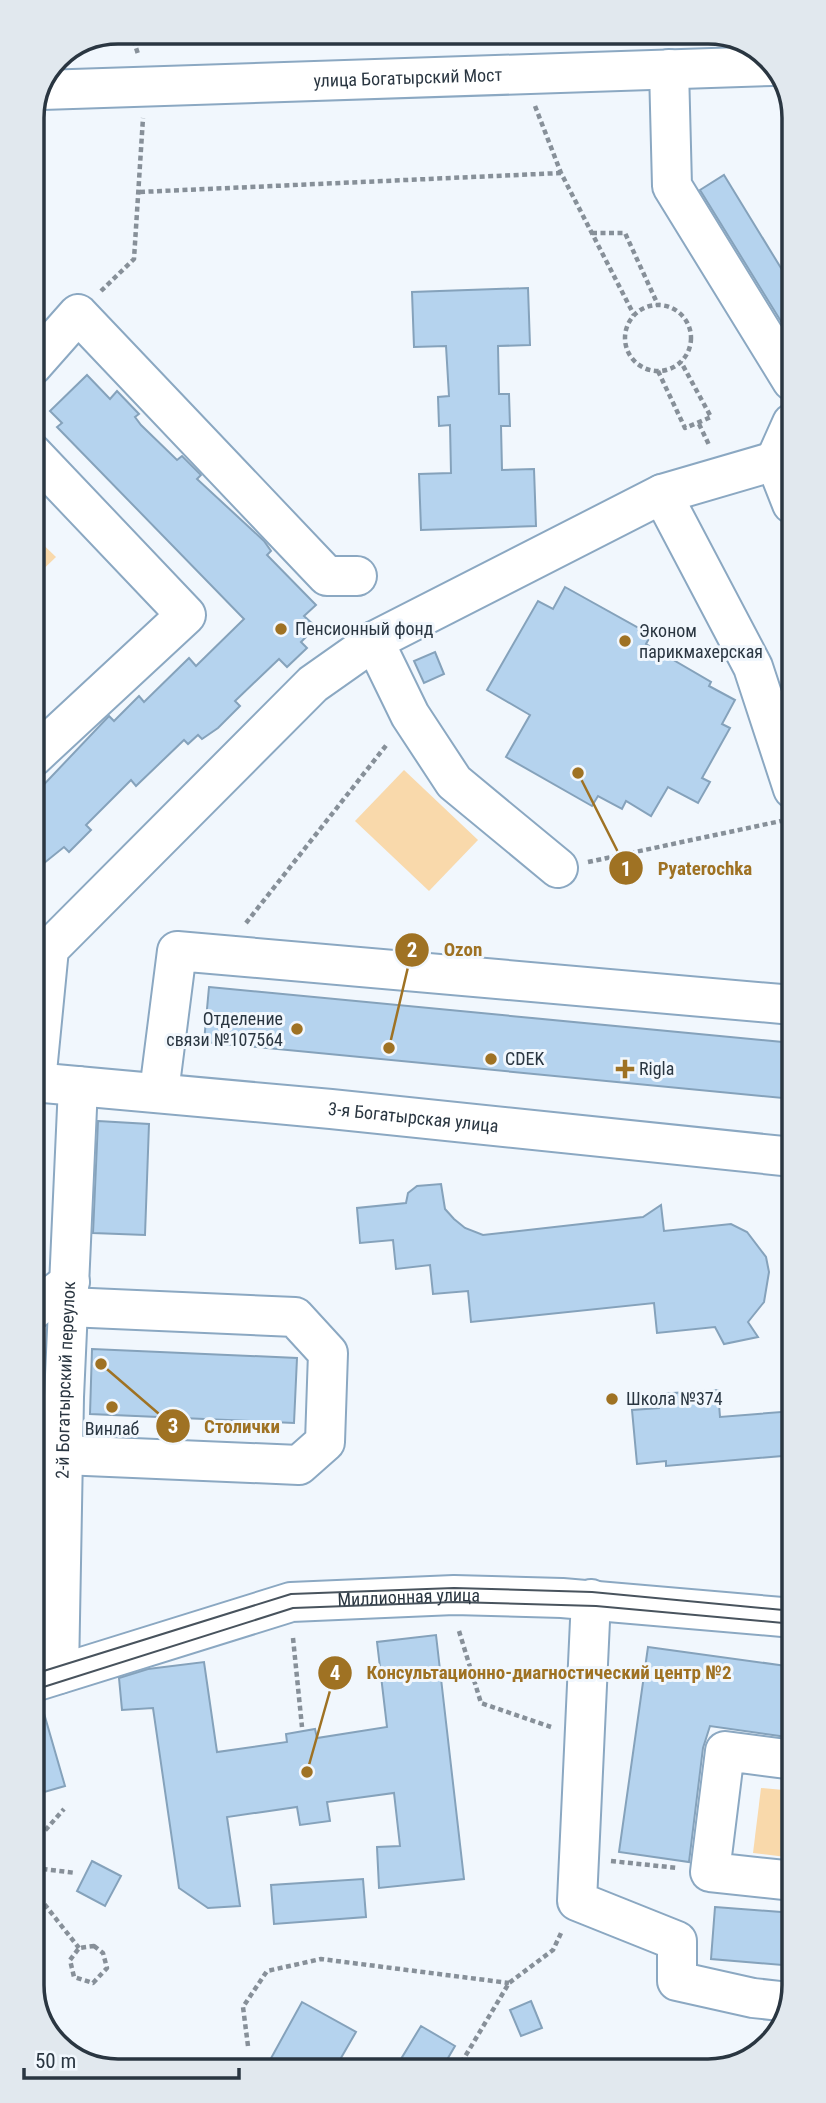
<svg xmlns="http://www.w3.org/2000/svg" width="826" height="2103" font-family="'Roboto Condensed',sans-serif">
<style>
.green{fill:#f9d9ab}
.building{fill:#b5d3ee;stroke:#85a2bb;stroke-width:2}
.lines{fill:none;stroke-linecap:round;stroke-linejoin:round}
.minor-casing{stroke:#8ba8c2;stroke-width:42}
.path{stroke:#879099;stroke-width:4.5;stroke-dasharray:5 3.5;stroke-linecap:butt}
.minor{stroke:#fff;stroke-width:38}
.tram{stroke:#48535d;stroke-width:2}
.poi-dot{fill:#9f7223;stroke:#f1f7fd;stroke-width:2.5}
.labels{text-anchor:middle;stroke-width:6;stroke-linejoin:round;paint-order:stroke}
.street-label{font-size:18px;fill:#2a3641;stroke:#f1f7fd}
.poi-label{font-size:18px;fill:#2a3641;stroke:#f1f7fd;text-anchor:start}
.rim{fill:none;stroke:#2a3641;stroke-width:3.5}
.leader{fill:none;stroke:#9f7223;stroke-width:2.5}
.callout-dot{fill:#9f7223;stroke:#f1f7fd;stroke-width:2.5}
.mark-label{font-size:21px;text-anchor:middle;font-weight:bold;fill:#fff}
.callout-label{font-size:19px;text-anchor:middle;font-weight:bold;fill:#9f7223;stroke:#f1f7fd;stroke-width:6;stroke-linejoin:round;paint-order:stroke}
</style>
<rect width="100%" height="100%" fill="#f1f7fd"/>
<g class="green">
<polygon points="32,534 56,557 32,580"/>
<polygon points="404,770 478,840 429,891 355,821"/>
<polygon points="761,1788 794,1791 794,1858 753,1853"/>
</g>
<g class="building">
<polygon points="724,175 792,286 792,317 782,323 700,190"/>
<polygon points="528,288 530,345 498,346 499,394 509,394 510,426 501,426 502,470 534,469 536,526 421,530 419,474 451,473 450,425 439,426 438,397 449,396 446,346 414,347 412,292"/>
<polygon points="87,375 110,399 117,391 139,414 135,417 141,425 177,460 182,456 201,475 197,479 264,541 271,551 267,555 316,605 304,616 316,627 301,642 307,648 287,667 279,659 235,701 240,706 218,728 202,739 198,735 188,744 184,740 136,786 131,780 86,825 91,830 69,852 64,847 33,872 33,796 109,716 114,721 139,696 144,702 189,658 196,666 244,619 57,427 62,423 50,411"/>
<polygon points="565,587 651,635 646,644 711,682 709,686 735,700 722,724 730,728 702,778 710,782 698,803 668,787 651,816 626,801 622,809 598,796 592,806 506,757 530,715 487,690 538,601 553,609"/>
<polygon points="435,652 444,674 424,683 414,661"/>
<polygon points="209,987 793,1043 793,1099 204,1042"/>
<polygon points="98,1121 149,1124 145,1235 93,1233"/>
<polygon points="441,1184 445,1209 454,1219 465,1228 483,1235 643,1217 661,1205 664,1231 731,1224 747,1232 766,1257 769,1272 764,1302 748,1322 758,1337 724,1344 715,1327 657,1333 654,1303 471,1322 468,1291 433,1294 430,1265 396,1269 393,1240 360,1243 357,1208 406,1203 408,1193 417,1186"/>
<polygon points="92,1349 297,1358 294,1423 90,1414"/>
<polygon points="718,1390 720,1417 794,1411 794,1455 666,1466 666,1461 637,1464 632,1410 659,1408 658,1394"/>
<polygon points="436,1635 464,1879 379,1888 377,1847 400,1846 394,1793 327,1802 330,1821 300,1825 297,1807 227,1817 240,1906 208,1908 179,1888 153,1708 122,1710 119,1678 148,1669 204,1662 217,1752 287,1742 286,1734 315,1729 317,1738 387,1727 377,1642"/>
<polygon points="648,1647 794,1667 794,1738 710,1726 703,1748 689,1862 619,1852"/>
<polygon points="41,1703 65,1786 34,1795 34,1704"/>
<polygon points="92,1861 121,1876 105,1906 77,1891"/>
<polygon points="363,1879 366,1917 274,1924 271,1885"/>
<polygon points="715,1907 794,1913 794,1966 711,1959"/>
<polygon points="531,2001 542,2028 521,2036 510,2010"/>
<polygon points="302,2002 356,2032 334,2070 264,2071"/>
<polygon points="421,2026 455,2046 441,2070 419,2070 401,2059"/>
</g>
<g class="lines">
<g class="minor-casing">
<g id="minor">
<polyline points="669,69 672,186 792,381"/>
<path id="s1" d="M42,90L772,66"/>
<polyline points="32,366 78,314 327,576 357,576"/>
<polyline points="792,423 775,461 792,504"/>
<polyline points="32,453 186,615 33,757"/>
<polyline points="662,494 753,667 793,789"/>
<polyline points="374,641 410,715 454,782 558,868"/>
<path id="s2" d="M33,1082L331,1109L793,1157"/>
<polyline points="36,1082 49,949 313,684 374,641 662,494 775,461"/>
<polyline points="159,1092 177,951 793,1005"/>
<polyline points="33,1310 70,1282"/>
<polyline points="63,1455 299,1465 325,1442 328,1353 295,1317 68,1307"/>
<polyline points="591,1599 577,1901 677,1941 677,1981 753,1998 789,2002"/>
<path id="s3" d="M59,1674L64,1397L78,1086"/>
<path id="s4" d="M34,1682L291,1602L454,1595L562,1598L794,1618"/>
<polyline points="794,1760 725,1751 710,1872 794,1881"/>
</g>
</g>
<g class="path">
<polyline points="131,32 138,54"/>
<polyline points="474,32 475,36"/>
<polyline points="535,106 561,173 634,315"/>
<polyline points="140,192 561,173"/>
<polyline points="592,233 625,233 658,305"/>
<polyline points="101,291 134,259 143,118"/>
<circle cx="658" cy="338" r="33"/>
<polyline points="658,371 685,428 711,417 681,362"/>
<polyline points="699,424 710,447"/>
<polyline points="588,862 781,821"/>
<polyline points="246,923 388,743"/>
<polyline points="459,1631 481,1703 551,1727"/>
<polyline points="293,1638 302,1727"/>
<polyline points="34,1843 64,1809"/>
<polyline points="611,1861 678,1868"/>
<polyline points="34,1868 76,1873"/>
<polyline points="34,1891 79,1948"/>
<polygon points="94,1946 103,1953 107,1968 93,1983 74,1977 70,1960 79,1948"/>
<polyline points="248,2046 243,2007 267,1971 321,1959 509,1983"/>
<polyline points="457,2070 509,1983 553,1950 562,1931"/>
</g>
<use href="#minor" class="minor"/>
<g class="tram">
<polyline points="34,1674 291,1594 454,1588 592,1592 794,1611"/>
<polyline points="34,1690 293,1608 454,1602 596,1606 794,1624"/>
</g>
</g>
<g class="poi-dot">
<circle cx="281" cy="629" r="7"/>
<circle cx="625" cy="641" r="7"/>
<circle cx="297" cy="1029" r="7"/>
<circle cx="491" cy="1059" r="7"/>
<path d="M621.5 1058.5h7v7h7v7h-7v7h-7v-7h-7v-7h7z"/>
<circle cx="612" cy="1399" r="7"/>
<circle cx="112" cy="1407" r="7"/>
</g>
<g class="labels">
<g class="street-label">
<text dy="6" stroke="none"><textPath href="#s1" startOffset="366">улица Богатырский Мост</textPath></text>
<text dy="6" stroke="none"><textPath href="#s2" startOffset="382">3-я Богатырская улица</textPath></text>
<text dy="6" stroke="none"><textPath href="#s3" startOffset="294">2-й Богатырский переулок</textPath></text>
<text dy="6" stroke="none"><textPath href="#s4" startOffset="387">Миллионная улица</textPath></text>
</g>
<g class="poi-label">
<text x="295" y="635">Пенсионный фонд</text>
<text x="639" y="637">Эконом<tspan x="639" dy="21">парикмахерская</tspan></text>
<text x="283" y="1025" text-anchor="end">Отделение<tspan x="283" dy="21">связи №107564</tspan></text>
<text x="505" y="1065">CDEK</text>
<text x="639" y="1075">Rigla</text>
<text x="626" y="1405">Школа №374</text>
<text x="112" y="1435" text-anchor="middle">Винлаб</text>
</g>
</g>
<path d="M0 0H826V2103H0ZM118 44H708A74 74 0 0 1 782 118V1985A74 74 0 0 1 708 2059H118A74 74 0 0 1 44 1985V118A74 74 0 0 1 118 44Z" fill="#e1e8ee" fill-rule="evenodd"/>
<path class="rim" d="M118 44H708A74 74 0 0 1 782 118V1985A74 74 0 0 1 708 2059H118A74 74 0 0 1 44 1985V118A74 74 0 0 1 118 44Z"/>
<path class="leader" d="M578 773L626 868M389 1048L412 950M101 1364L173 1426M307 1772L335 1673"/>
<g class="callout-dot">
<circle cx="578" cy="773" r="7"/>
<circle cx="389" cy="1048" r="7"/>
<circle cx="101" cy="1364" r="7"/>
<circle cx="307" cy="1772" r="7"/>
<circle cx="626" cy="868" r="18"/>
<circle cx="412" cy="950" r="18"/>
<circle cx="173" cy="1426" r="18"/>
<circle cx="335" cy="1673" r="18"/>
</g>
<g class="mark-label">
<text x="626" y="876">1</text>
<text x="412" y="957">2</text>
<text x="173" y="1433">3</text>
<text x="335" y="1680">4</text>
</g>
<g class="callout-label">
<text x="705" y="875">Pyaterochka</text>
<text x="463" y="956">Ozon</text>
<text x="242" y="1433">Столички</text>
<text x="549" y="1679">Консультационно-диагностический центр №2</text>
</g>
<path d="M24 2068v10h215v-10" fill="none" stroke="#2a3641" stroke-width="3.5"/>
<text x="35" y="2068" font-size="21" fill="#2a3641" stroke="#f1f7fd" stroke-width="5" paint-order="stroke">50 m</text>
</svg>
